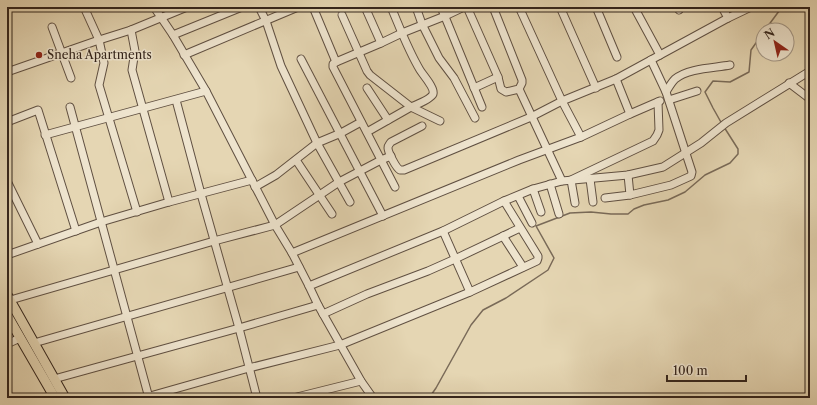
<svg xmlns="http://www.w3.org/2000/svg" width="817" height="405" font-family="'Libre Caslon Text',serif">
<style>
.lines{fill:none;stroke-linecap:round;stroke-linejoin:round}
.stream{stroke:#796a58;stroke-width:1.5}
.minor-casing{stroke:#605042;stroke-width:9}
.major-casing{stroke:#33241c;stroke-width:11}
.minor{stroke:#eee4ce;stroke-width:7}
.major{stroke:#e5d6b3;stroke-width:9}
.poi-dot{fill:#8f2418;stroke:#eee4ce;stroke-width:1.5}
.labels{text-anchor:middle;stroke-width:3;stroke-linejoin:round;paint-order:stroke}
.poi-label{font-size:12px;fill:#33241c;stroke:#eee4ce;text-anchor:start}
</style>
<rect width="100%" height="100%" fill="#e5d6b3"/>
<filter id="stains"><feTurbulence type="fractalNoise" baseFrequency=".005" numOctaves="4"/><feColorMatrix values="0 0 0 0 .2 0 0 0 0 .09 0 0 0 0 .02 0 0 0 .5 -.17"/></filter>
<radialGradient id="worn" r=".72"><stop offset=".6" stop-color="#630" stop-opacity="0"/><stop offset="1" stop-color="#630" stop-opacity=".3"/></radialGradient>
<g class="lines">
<g class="stream">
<polyline points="765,30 782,7"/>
<polyline points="722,124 713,108 705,92 713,81 730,82 749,72 751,50 763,33"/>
<polyline points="429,398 436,388 471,325 483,310 506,298 548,270 554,258 536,226 570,213 591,212 611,214 628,214 634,209 644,205 668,200 685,192 705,175 730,163 738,154 738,149 724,127"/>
</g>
<g class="minor-casing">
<g id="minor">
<polyline points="84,7 99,40 104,63 99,85 137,212"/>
<polyline points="154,7 173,35 206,91 275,225 292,253 309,286"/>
<polyline points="259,7 266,21 281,66 317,143 350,202"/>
<polyline points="313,7 336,62"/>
<polyline points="365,7 381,43"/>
<polyline points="416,7 422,24 439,58 454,78 475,118"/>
<polyline points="441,7 482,107"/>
<polyline points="467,7 498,77 501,89 506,92 519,89 522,83 522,80 493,7"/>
<polyline points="519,7 562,101 581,137"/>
<polyline points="560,7 596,88"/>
<polyline points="596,7 617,57"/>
<polyline points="634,7 660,55"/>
<polyline points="677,7 679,10"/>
<polyline points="722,7 728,18"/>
<path d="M342,15L367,71L370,75L411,107C416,105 431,99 433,94C435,88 423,75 420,70C408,50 400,28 391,7"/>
<polyline points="52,27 71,78"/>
<polyline points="131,30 135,51 132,70 169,202"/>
<polyline points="173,35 242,7"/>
<polyline points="184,55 298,7"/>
<polyline points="301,59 383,216"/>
<polyline points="651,60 666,92"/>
<polyline points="7,72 96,41 131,30 187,7"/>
<polyline points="616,79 630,114 660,101"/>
<polyline points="789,83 810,99"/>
<polyline points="367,88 388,120"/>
<polyline points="474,88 498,77"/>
<polyline points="519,89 562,181 628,175 663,167 701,143 726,123 810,71"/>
<polyline points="176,100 201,194 239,328 257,398"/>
<polyline points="669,100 697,91"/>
<polyline points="70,107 149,398"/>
<polyline points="7,122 38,110 76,231"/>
<path d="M422,126L391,142C389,145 388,145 388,148C388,152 396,168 400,170C401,170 402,170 404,170L531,117L562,101L616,79L660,55L728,18L751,7"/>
<polyline points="367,132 411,107 440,121"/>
<polyline points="45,135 206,91"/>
<polyline points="296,160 332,214"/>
<polyline points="590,179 593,202"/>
<polyline points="7,181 38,244"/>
<polyline points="550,184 559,214"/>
<polyline points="255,187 276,175 317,143 341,133 361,122"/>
<polyline points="395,187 333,67 333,64 336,62 381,43 402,33 445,16 464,7"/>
<polyline points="533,189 541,212"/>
<path d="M630,195L671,185L691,176L692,172L666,92C669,87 671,83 675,79C688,68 714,68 730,65"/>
<polyline points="518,196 532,223"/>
<polyline points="605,198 630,195 628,175"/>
<polyline points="504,201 533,189 562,181"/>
<polyline points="575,203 571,180 653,141 657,135 659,130 658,102"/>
<polyline points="443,231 470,292"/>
<polyline points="503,236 523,267"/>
<polyline points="292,253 519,160 581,137 630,114"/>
<polyline points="7,255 101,222 169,202 252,180"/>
<polyline points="7,301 214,241 275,225 339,182 381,160 391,156"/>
<polyline points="318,305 361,381 373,398"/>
<polyline points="323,314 367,294 428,271 455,259 520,228"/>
<polyline points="34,343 299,267"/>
<polyline points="7,344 20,338"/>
<polyline points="54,379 239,328 318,305 309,286 443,231 504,201 538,256 538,258 537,261 470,292 340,345 249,368 143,398"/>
<polyline points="293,398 361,381"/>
</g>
</g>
<g class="major-casing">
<g id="major">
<polyline points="7,295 65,398"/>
<polyline points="7,315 55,398"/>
</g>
</g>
<use href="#minor" class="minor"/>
<use href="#major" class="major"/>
</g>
<circle class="poi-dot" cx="39" cy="55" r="4"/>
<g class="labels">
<g class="poi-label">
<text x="47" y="59">Sneha Apartments</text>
</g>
</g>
<rect width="817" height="405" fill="none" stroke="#e5d6b3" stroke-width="24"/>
<rect x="8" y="8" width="801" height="389" fill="none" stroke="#33241c" stroke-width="2"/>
<rect x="12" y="12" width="793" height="381" fill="none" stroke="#33241c"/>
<g transform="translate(775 42) rotate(326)"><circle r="19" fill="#eee4ce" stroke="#a39787"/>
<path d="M0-3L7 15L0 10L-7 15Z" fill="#8f2418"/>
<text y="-6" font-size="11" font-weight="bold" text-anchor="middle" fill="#33241c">N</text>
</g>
<path d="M667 375v6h79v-6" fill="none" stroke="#33241c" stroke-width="2"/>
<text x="673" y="375" font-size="12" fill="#33241c" stroke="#eee4ce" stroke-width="3" paint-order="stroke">100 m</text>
<rect width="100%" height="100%" filter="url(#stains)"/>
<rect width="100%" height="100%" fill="url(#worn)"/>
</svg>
